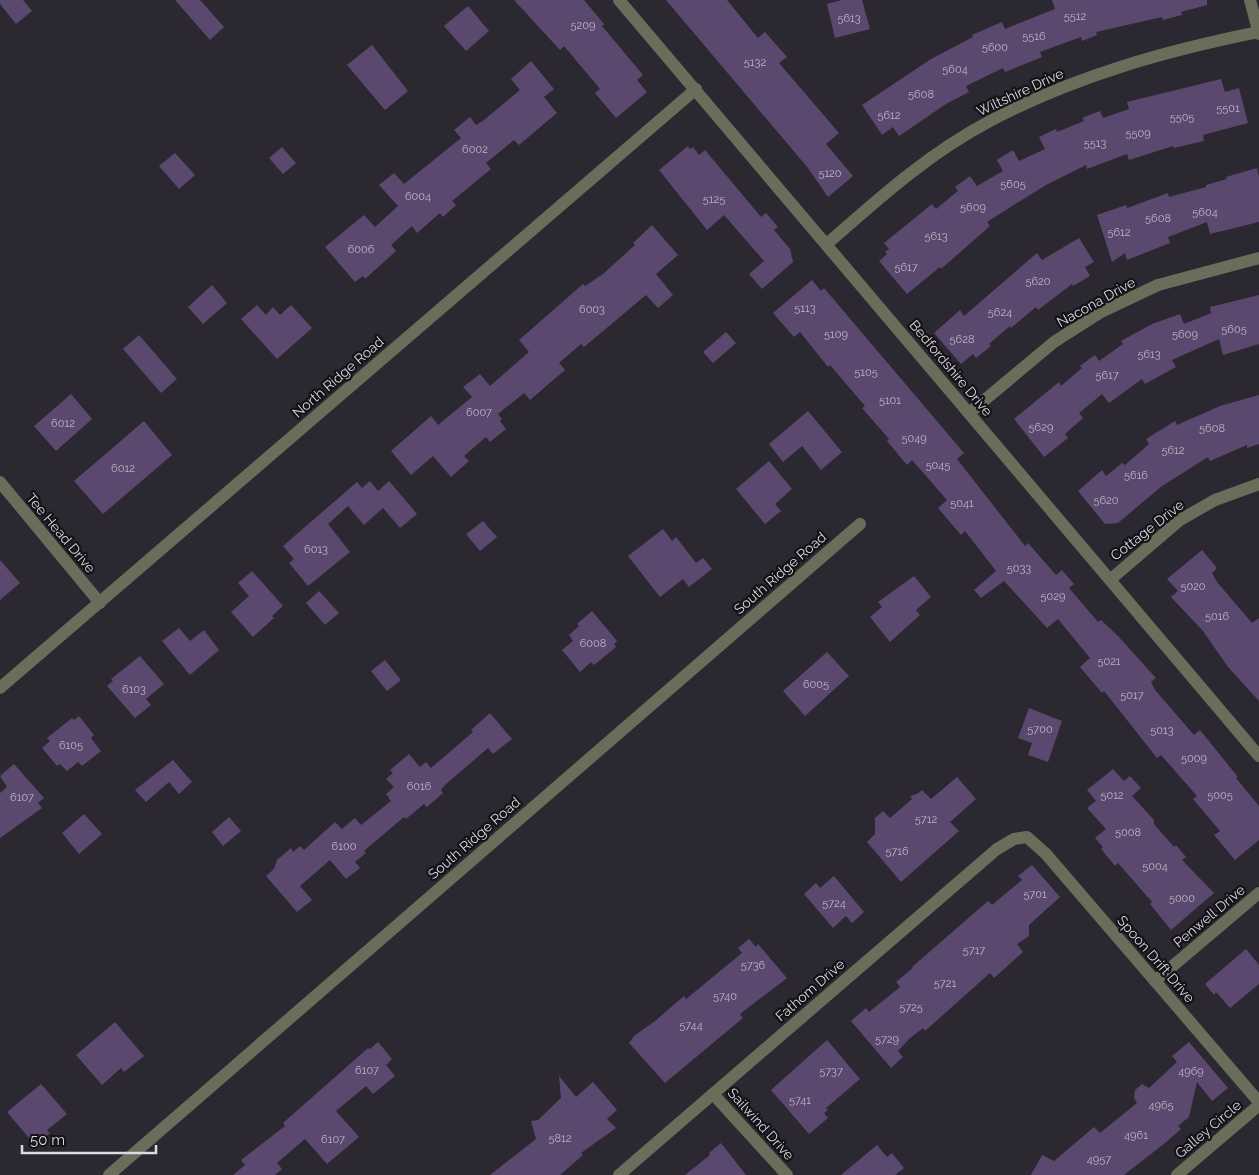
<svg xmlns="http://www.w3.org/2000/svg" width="1259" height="1175" font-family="Raleway,sans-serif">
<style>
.building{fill:#5b486e}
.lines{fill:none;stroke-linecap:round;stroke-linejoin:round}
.minor{stroke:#696e5b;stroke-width:12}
.labels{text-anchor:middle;stroke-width:4.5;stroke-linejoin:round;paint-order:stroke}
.number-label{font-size:11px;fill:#bcb5c4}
.street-label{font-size:14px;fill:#dcd9e0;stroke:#141216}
</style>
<rect width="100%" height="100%" fill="#2c2831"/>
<g class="building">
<polygon points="0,0 23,0 32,11 16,24 0,4"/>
<polygon points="175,0 200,0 224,27 210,40"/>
<polygon points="514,0 584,0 604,24 602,26 643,75 637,80 647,92 616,118 595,93 600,89 564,46 560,50"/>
<polygon points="666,0 727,0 758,38 765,32 787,57 779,63 839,133 826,144 853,176 828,197 808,168"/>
<polygon points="842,0 862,0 870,29 835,38 827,4"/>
<polygon points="1052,0 1207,0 1207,5 1181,12 1182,15 1163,20 1162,17 1096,32 1097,35 1082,41 1081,37 1040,52 1042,57 1005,72 1003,68 966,86 969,92 946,104 899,136 893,127 882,135 862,105 931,59 973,37 972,35 1002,22 1005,29 1055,9"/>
<polygon points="468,6 489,31 466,51 444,26"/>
<polygon points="372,45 408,91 385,110 347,65"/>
<polygon points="531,61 554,89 544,97 557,113 519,145 514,140 486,163 491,169 452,201 456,205 443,217 440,213 417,233 412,226 391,245 396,251 365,279 363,276 355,282 325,247 364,215 375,227 398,206 379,185 394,173 404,184 461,138 454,130 470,117 476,125 484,120 520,90 511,79"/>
<polygon points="1221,79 1225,92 1239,88 1248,123 1203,135 1204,141 1174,148 1173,146 1129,160 1127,154 1087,169 1086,165 1046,185 987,222 990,226 941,269 940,267 907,294 879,261 887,254 885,252 889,249 884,243 932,204 936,209 958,191 955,187 970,176 977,186 1003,171 997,160 1013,150 1019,161 1045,149 1039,137 1056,129 1057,132 1084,121 1082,118 1100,111 1103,118 1129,109 1127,102"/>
<polygon points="688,146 690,149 693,147 699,155 705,150 761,217 766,213 778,227 774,230 790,249 793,262 762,289 749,274 764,261 724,215 707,230 659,170"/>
<polygon points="282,147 296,163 283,174 269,158"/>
<polygon points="175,153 195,175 179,189 159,166"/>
<polygon points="1257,168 1259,177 1259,222 1210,234 1207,222 1168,237 1170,243 1127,260 1125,253 1112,262 1097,215 1126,205 1127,208 1168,193 1169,197 1206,187 1206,185 1227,179 1226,177"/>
<polygon points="652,225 678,255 656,274 673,295 658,308 646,295 584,347 581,344 559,363 565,370 530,400 524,393 498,414 502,419 500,421 506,429 490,442 486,437 464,456 469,461 451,477 433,456 411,475 391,451 431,416 438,425 472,397 463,387 480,374 490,386 529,352 519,340 583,284 585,286 603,274 635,245 633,243"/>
<polygon points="1079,238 1094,262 1085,267 1090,276 1073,286 1072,284 1038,310 1036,307 1011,328 1010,326 989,344 991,346 976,358 973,354 961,364 934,333 960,310 964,316 1037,253 1042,260"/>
<polygon points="812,280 821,291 824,288 964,453 957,459 1025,546 1028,543 1056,575 1062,570 1074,584 1069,588 1098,622 1101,620 1117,635 1156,678 1151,682 1155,690 1194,735 1200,730 1238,777 1236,778 1259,806 1259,840 1235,860 1214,835 1220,831 1193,799 1197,796 1161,755 1157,758 1104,691 1102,693 1080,667 1090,658 1058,619 1047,628 1004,581 981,598 974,590 996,571 965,531 961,535 938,508 947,500 912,460 907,465 887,441 889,439 862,408 865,406 830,365 828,367 800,332 794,337 773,313"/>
<polygon points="212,285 227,303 203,324 188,307"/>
<polygon points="1259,295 1259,344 1223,355 1219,339 1172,360 1176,367 1145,384 1142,379 1109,403 1102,394 1079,413 1083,418 1065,434 1068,438 1044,457 1014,419 1059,382 1061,386 1082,368 1080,366 1095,355 1099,361 1123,344 1121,341 1152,324 1180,314 1184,324 1211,313 1210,307"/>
<polygon points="257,305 266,315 273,307 280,315 291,305 312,328 277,359 241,319"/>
<polygon points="726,332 736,343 713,363 703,352"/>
<polygon points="139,335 177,379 161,393 123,349"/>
<polygon points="71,394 92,419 56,451 34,426"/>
<polygon points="1259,395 1259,444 1247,448 1247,445 1210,461 1208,457 1162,486 1118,523 1105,524 1078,491 1102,470 1106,476 1122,463 1125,465 1149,444 1146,439 1175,421 1177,425 1220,406"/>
<polygon points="808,411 842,452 821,470 802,446 783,462 769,444"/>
<polygon points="144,421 172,455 103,514 74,481"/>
<polygon points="769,461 792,489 775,504 781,511 765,524 736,489"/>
<polygon points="370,481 378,491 389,481 417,514 400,528 383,508 364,525 348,506 328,524 350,552 308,586 289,563 294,559 283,546 357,482 362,488"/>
<polygon points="483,521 497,537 480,551 466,534"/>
<polygon points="663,529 672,541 676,537 696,563 703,558 712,569 689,587 683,579 660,597 628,556"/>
<polygon points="1202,550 1217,568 1212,573 1217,582 1252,623 1259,618 1259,701 1228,667 1203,631 1171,597 1178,591 1167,579"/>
<polygon points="0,560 20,583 0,600"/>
<polygon points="252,571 283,606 272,616 274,618 253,637 231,612 249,596 238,583"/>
<polygon points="914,576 931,597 916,610 920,615 890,642 870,617 882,607 878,602"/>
<polygon points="319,591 339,613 325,625 306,603"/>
<polygon points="592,611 617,641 614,644 616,647 594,665 591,662 580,672 562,650 573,641 569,635 579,626 577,624"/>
<polygon points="179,628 190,641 204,630 219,650 190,675 162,641"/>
<polygon points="827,652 849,676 805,716 783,691"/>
<polygon points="140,656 164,684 146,699 151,705 135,718 107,686 113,681 111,679"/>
<polygon points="385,660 401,680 387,691 371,671"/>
<polygon points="1029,708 1062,721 1048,762 1028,755 1032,743 1018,738"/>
<polygon points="490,713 512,739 493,754 488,748 445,785 441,790 443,793 427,807 424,804 406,819 404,817 364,851 366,853 355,862 360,868 346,879 330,860 300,886 312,900 297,912 266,876 274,869 277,860 291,848 293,852 300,846 304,850 335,822 342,829 355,818 361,825 391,801 386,794 394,787 386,779 393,773 390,770 409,754 420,767 426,762 431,768 473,732 471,730"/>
<polygon points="79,716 94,735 91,738 101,751 82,766 78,762 67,771 60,764 57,766 42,748 50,741 47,738 72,718 74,720"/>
<polygon points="173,760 192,782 179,794 169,782 146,802 135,790"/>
<polygon points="14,764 44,798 38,803 42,808 0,838 0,793 7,787 0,776"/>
<polygon points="1113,769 1124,781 1130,776 1141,788 1132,796 1154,820 1154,824 1174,847 1176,845 1186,857 1182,860 1214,893 1171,930 1150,904 1152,902 1118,863 1115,866 1101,849 1103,847 1095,838 1106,829 1087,808 1096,801 1087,790"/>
<polygon points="957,777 976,799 950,822 959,831 901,882 867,842 875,834 875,818 883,811 890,818 912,799 910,796 917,794 922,790 931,799"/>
<polygon points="84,814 102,834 79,854 62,833"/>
<polygon points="229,817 241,831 223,846 212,832"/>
<polygon points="1032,865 1060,897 1029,925 1029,936 1017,944 1023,952 994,978 990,973 925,1031 923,1028 909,1039 898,1051 903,1057 891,1068 851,1021 866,1008 869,1012 900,987 896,982 913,968 912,967 988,901 992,905 1022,880 1018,876"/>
<polygon points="834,876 864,912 852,923 846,916 833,928 804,894 816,883 820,888"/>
<polygon points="749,939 756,947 758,944 787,978 740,1014 743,1018 665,1083 629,1043 634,1036 655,1021 684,996 686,999 742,953 738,948"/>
<polygon points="1246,949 1259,965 1259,984 1230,1008 1216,992 1214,995 1205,984"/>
<polygon points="115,1022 144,1056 124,1072 121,1068 102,1085 76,1055"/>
<polygon points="827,1040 860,1079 826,1108 828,1110 824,1113 828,1118 809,1134 771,1090"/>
<polygon points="378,1042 392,1059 386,1065 395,1076 373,1094 366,1086 336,1111 359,1137 327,1164 305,1139 277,1163 282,1169 275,1175 233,1175 245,1165 241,1160 285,1126 283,1123 368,1048 370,1049"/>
<polygon points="1189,1042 1228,1088 1212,1101 1197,1082 1189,1117 1178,1126 1181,1129 1165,1143 1124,1175 1031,1175 1042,1155 1054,1161 1094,1127 1100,1133 1137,1103 1134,1098 1135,1090 1142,1084 1149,1088 1177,1062 1172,1056"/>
<polygon points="559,1076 576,1097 593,1082 617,1110 607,1119 616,1128 581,1153 583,1155 560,1175 490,1175 536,1139 531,1121 538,1120 561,1098"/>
<polygon points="41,1084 67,1114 47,1130 50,1133 35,1145 7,1112"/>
<polygon points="721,1143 746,1175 685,1175 710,1155 709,1153"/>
<polygon points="877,1145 887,1157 892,1153 904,1168 895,1175 841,1175"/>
</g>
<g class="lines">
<g class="minor">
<polyline points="619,0 1259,756"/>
<polyline points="1250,0 1259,34"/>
<path d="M827,244C878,199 929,153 990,121C1075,76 1165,51 1259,32"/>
<polyline points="969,413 1054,342 1101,312 1158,285 1259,258"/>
<polyline points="0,482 100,603"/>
<polyline points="1111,579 1180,520 1215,500 1259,484"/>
<polyline points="0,688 696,89"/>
<polyline points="1155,981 1259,893"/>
<polyline points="713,1094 787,1175"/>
<polyline points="109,1175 860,524"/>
<polyline points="619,1175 997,849 1014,839 1027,837 1046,854 1259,1102"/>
<polyline points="1177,1175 1259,1105"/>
</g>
</g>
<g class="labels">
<g class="number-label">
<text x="1075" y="20">5512</text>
<text x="849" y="22">5613</text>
<text x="583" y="29">5209</text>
<text x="1034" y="40">5516</text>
<text x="995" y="51">5600</text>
<text x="755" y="66">5132</text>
<text x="955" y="73">5604</text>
<text x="921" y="98">5608</text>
<text x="1228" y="112">5501</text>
<text x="889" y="119">5612</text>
<text x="1182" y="121">5505</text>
<text x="1138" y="137">5509</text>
<text x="1095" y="147">5513</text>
<text x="475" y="153">6002</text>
<text x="830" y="177">5120</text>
<text x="1013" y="188">5605</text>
<text x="418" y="200">6004</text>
<text x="714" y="203">5125</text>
<text x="973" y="211">5609</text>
<text x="1205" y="216">5604</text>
<text x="1158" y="222">5608</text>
<text x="1119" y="236">5612</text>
<text x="936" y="240">5613</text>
<text x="361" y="253">6006</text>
<text x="906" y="271">5617</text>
<text x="1038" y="285">5620</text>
<text x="805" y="312">5113</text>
<text x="592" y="313">6003</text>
<text x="1000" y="316">5624</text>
<text x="1234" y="333">5605</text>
<text x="836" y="338">5109</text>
<text x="1185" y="338">5609</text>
<text x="962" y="343">5628</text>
<text x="1149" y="358">5613</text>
<text x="866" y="376">5105</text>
<text x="1107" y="379">5617</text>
<text x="890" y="404">5101</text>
<text x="479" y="416">6007</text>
<text x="63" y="427">6012</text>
<text x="1041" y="431">5629</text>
<text x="1212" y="432">5608</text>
<text x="914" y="442">5049</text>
<text x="1173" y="454">5612</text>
<text x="938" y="469">5045</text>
<text x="123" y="472">6012</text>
<text x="1136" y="479">5616</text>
<text x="1106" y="504">5620</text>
<text x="962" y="507">5041</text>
<text x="316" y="553">6013</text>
<text x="1019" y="572">5033</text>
<text x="1193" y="590">5020</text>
<text x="1053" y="600">5029</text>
<text x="1217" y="620">5016</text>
<text x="593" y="647">6008</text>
<text x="1109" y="665">5021</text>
<text x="816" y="688">6005</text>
<text x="134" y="693">6103</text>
<text x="1132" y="699">5017</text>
<text x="1040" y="733">5700</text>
<text x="1162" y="734">5013</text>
<text x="71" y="749">6105</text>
<text x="1194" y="762">5009</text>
<text x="419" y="790">6016</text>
<text x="1112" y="799">5012</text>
<text x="1220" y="799">5005</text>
<text x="22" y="801">6107</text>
<text x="926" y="823">5712</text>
<text x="1128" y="836">5008</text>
<text x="344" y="850">6100</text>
<text x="897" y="855">5716</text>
<text x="1155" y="870">5004</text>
<text x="1035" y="898">5701</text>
<text x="1182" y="902">5000</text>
<text x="834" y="907">5724</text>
<text x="974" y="954">5717</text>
<text x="753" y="969">5736</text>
<text x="945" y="987">5721</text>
<text x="725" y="1000">5740</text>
<text x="911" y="1011">5725</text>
<text x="691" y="1029">5744</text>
<text x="887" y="1043">5729</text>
<text x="367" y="1074">6107</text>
<text x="831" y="1075">5737</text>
<text x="1191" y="1075">4969</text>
<text x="800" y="1104">5741</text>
<text x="1161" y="1109">4965</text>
<text x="1136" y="1139">4961</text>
<text x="560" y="1142">5812</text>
<text x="333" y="1143">6107</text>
<text x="1099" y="1163">4957</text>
</g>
<g class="street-label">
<text transform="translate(1020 92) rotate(-25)" y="5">Wiltshire Drive</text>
<text transform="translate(1096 302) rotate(-29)" y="5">Nacona Drive</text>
<text transform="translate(951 368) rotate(50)" y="5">Bedfordshire Drive</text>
<text transform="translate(338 377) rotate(-41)" y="5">North Ridge Road</text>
<text transform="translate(1147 530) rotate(-38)" y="5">Cottage Drive</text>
<text transform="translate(61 533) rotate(50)" y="5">Tee Head Drive</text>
<text transform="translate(780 573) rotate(-41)" y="5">South Ridge Road</text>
<text transform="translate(474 838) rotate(-41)" y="5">South Ridge Road</text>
<text transform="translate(1209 916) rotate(-40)" y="5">Penwell Drive</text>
<text transform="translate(1156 959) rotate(49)" y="5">Spoon Drift Drive</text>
<text transform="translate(810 990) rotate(-41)" y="5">Fathom Drive</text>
<text transform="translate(761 1124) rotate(48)" y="5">Sailwind Drive</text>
<text transform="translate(1208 1129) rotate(-40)" y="5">Galley Circle</text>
</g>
</g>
<path d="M22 1145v8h134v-8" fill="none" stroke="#dcd9e0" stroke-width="2.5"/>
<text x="30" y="1145" font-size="15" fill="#dcd9e0" stroke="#141216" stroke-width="4" paint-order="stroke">50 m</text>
</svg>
